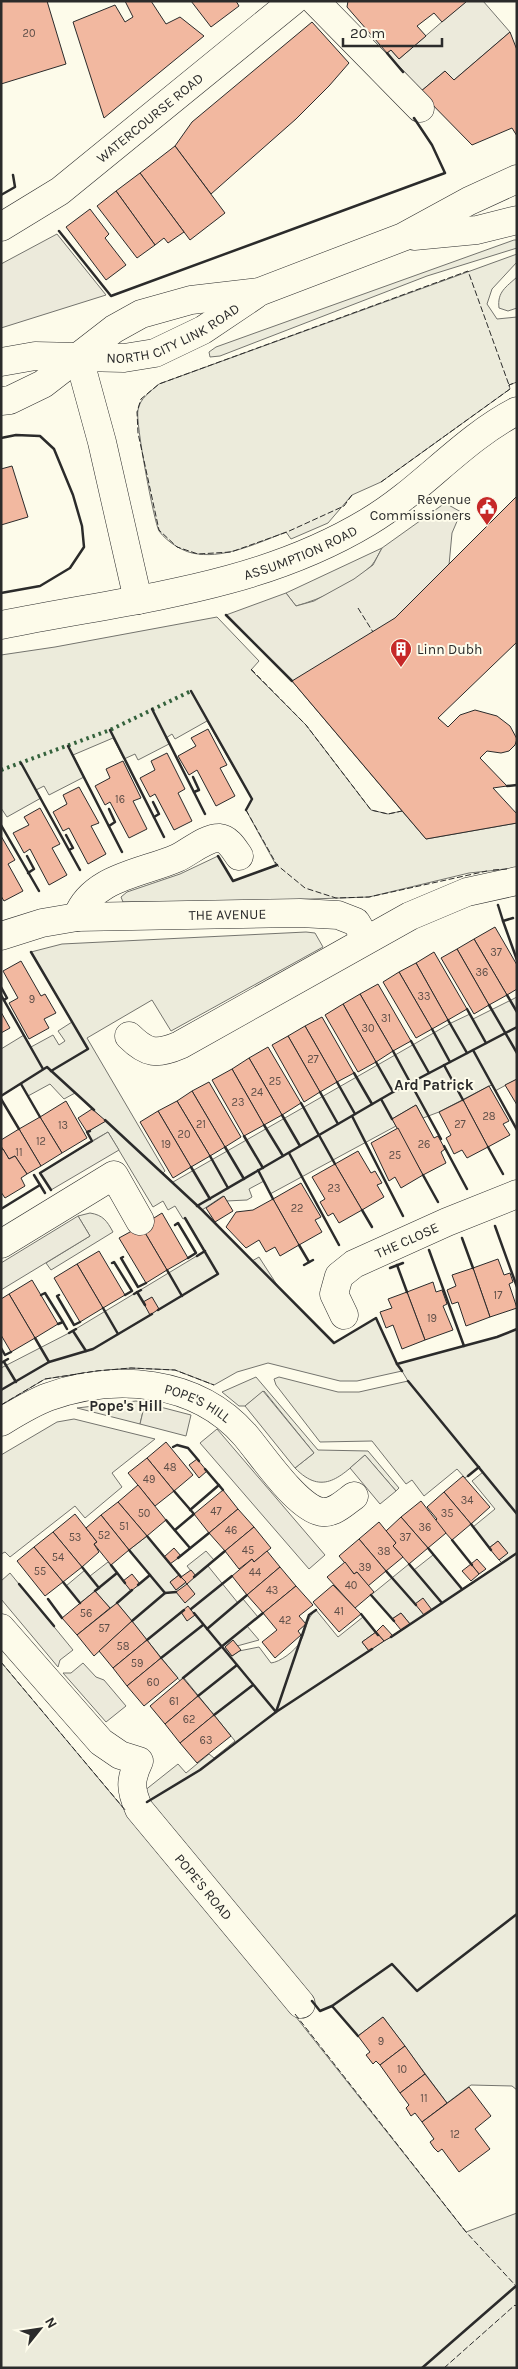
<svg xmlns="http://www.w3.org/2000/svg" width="518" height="2369" font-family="Karla,sans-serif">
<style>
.green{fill:#ecebdb;stroke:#74746e}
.parking{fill:#eceadb;stroke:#74746e}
.building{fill:#f2b8a0;stroke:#2b2b2b}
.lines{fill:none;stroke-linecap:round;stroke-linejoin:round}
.street-casing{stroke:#2b2b2b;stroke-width:29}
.secondary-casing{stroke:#2b2b2b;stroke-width:29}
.highway-casing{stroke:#2b2b2b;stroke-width:29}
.street{stroke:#fdfbea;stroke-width:28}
.secondary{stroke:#fdfbea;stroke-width:28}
.highway{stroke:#fdfbea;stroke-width:28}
.hedge{stroke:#34623c;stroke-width:4;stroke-dasharray:2.5 4;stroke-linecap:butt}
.fence{stroke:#2b2b2b;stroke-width:1;stroke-dasharray:6 2.5;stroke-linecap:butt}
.wall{stroke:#2b2b2b;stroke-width:2.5}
.labels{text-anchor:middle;stroke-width:4;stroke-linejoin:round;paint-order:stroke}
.number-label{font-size:11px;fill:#5d4e48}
.street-label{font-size:14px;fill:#2b2b2b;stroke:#fdfbea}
.poi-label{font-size:14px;fill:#2b2b2b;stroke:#fdfbea;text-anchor:end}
.neighbourhood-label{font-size:15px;font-weight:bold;fill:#2b2b2b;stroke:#fdfbea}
</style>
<rect width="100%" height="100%" fill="#fdfbea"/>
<g class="green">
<polygon points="514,240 517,240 517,248 427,276 220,356 210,357 209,352 216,347"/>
<path d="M517,254V262L492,289L487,304L497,319L517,317V382L509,385L510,389L381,482L352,495L328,523L291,539L286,532C260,542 227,558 198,554C184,553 167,542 159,531C154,522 135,421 138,410C140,398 150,392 159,384Z"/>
<path d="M517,277V308L508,311L499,308C497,292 506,287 517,277Z"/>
<path d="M382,548C379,553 376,560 372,565C354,584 321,599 296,606L286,593Z"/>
<polygon points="217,617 259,661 251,670 306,725 371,810 388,814 402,811 426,839 517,823 517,868 469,873 369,897 224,902 123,902 121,897 127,892 180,874 218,856 233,881 276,865 246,810 252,799 207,721 175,739 172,734 166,738 169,744 138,760 135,754 124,759 113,738 73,755 84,777 49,795 44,786 36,790 41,798 7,817 1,808 1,655 55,647"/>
<path d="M306,932L315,933L323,947L171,1031L152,1000L87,1038L165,1171L163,1173L173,1182L451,1023L470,1014L473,1019L517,997V1079L495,1091L492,1085L489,1086L439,1112L423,1118L416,1105L392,1119L396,1126L270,1194L264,1181L249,1189L252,1197L247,1200L226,1201L223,1196L202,1210L252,1261L259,1257L279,1288L334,1343L376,1318L397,1364L497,1337L517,1329V2090L512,2086L471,2085L447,2103L383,2017L358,2036L332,2006L320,2011L139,1795L178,1764L186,1773L209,1754L214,1758L235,1741L184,1678L180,1681L117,1603L110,1608L95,1591L80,1603L66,1586L85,1570L90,1576L108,1562L131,1590L150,1575L129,1550L147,1536L179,1575L170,1582L176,1590L195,1576L187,1566L206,1551L214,1560L208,1566L238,1603L243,1599L258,1617L247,1626L259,1640L237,1646L232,1641L225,1647L232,1656L239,1651L259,1647L271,1663C280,1662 295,1651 300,1642C307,1631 305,1619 316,1610L338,1637L363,1617L376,1632L362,1642L369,1651L410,1624L401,1613L392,1619L371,1595L409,1564L414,1570L433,1555L462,1589L502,1563L499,1560L507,1553L498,1541L489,1548L473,1527L495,1509L472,1481L483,1472L479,1467L465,1478L457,1469L424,1496L412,1480L406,1484L372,1441L320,1442L276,1385L274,1379L279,1377L338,1392H359L408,1381L402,1371L357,1381H340L268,1363L237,1372L214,1385L175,1370L131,1368L97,1371L45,1379L1,1405V1368L69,1333L205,1251L185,1218L183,1219L175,1206L168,1210L163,1201L153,1207L108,1132L92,1141L87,1132L105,1121L75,1093L64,1099L50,1084L28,1096L21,1084L1,1096V1049L24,1035L31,1047L53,1035L59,1045L65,1041L58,1031L72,1022L31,952L62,944Z"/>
<path d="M90,1213C103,1215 107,1221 113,1232L51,1270L46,1263L90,1236L78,1216Z"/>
<path d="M256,1377L318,1450L368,1451L399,1488L396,1491L365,1455C341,1476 323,1497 295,1468L314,1453L264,1391L245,1406H239L222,1392Z"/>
<polygon points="136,1401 145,1403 140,1424 77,1408"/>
<polygon points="74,1419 155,1439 112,1473 122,1487 85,1518 75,1506 10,1557 5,1552 1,1554 1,1455 57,1422"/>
<polygon points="1,1662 258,1969 466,2232 517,2213 517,2368 1,2368"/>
</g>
<g class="parking">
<polygon points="466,1 483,1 510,32 454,80 445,71 420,92 387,53 391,50 399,59"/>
<polygon points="57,234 106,295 1,328 1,264"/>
<polygon points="517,496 517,639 423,704 480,758 493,788 402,811 292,681 226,615 286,593 296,606 314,601 354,579 373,565 382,548 445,503 461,512 452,533 449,565"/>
<polygon points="108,1132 119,1150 51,1190 40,1173"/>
<polygon points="78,1216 90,1236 1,1290 1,1263"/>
<polygon points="263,1391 314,1453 295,1468 245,1406"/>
<polygon points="145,1403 191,1415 186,1436 140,1424"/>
<polygon points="217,1429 325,1555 309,1569 200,1443"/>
<polygon points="365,1455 396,1491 380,1504 350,1468"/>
<polygon points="10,1573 73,1650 60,1660 58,1667 1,1599 1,1581"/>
<polygon points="83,1663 96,1677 104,1680 126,1706 106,1722 63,1673 71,1673"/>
</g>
<g class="building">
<polygon points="1,1 47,1 66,64 1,84"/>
<polygon points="125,1 151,1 166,24 180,17 204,36 104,118 73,22 115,5 125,22 133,17"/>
<polygon points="191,1 236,1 239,6 211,27"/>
<polygon points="348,1 465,1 466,2 442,22 434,13 417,26 426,36 399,59 391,50 387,53 347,7"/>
<polygon points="312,22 349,63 329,86 296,119 211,194 175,146 192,122"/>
<polygon points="510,32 517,50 517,136 512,128 472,145 420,92 445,71 454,80"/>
<polygon points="175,146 225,213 190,240 140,173"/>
<polygon points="140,173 184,232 168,243 164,238 155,245 116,191"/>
<polygon points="116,191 155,245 137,258 97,206"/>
<polygon points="90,209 109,234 105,238 126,265 106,280 66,227"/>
<polygon points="12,466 28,517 1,525 1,469"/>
<polygon points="517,496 517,642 438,718 448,727 460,715 475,710 497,716 510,726 517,739 515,745 509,751 501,753 487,751 480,758 507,786 493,788 517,814 517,823 426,839 292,681 395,618"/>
<polygon points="208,729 227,765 220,768 235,796 216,806 197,770 189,775 178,756 196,746 191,738"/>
<polygon points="167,753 185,789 178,793 192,821 174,830 155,794 150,797 140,778 155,770 151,761"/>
<polygon points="123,761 141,798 133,801 147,829 129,838 110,802 105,805 95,786 110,778 106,769"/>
<polygon points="79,787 99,823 91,826 106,854 88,864 69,828 63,831 53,812 67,804 63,795"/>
<polygon points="40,808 60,844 52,848 67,875 49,885 30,849 24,853 13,833 29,825 24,817"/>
<polygon points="1,836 15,860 8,864 23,891 4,901 1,896"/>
<polygon points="495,927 517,965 517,989 507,995 474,939"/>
<polygon points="474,939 507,995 489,1005 457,949"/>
<polygon points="457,949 489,1005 474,1014 441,958"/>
<polygon points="434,952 467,1009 448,1020 416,963"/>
<polygon points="21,961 41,996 45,994 56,1013 44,1019 49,1028 29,1039 9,1003 18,998 3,971"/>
<polygon points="416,963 448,1020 432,1029 399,972"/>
<polygon points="399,972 432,1029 416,1038 383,982"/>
<polygon points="378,984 411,1041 393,1051 360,994"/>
<polygon points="360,994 393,1051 376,1062 343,1004"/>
<polygon points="343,1004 376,1062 358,1072 325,1015"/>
<polygon points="1,1012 10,1028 1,1033"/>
<polygon points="322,1017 354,1073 337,1082 305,1026"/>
<polygon points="305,1026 337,1082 320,1092 288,1036"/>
<polygon points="288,1036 320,1092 304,1102 272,1045"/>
<polygon points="268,1047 301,1103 282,1115 249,1058"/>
<polygon points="249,1058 282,1115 264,1125 232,1069"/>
<polygon points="232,1069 264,1125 244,1136 212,1080"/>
<polygon points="517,1079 517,1105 505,1085"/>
<polygon points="209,1082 241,1137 225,1147 192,1091"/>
<polygon points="489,1086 509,1121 503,1124 510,1135 488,1147 463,1100"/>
<polygon points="192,1091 225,1147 210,1156 177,1101"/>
<polygon points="463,1100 488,1147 467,1158 462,1150 454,1154 446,1138 451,1135 439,1112"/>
<polygon points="66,1101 87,1138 62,1153 40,1117"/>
<polygon points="177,1101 210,1156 191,1167 158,1111"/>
<polygon points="416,1105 434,1138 438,1136 445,1149 441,1152 446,1163 423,1175 392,1119"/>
<polygon points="92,1109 106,1121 87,1132 78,1118"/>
<polygon points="158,1111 191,1167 173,1178 140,1122"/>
<polygon points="40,1117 62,1153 41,1166 19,1129"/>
<polygon points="398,1128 423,1175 401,1188 395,1177 389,1181 371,1143"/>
<polygon points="19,1129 41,1166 27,1174 15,1156 9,1159 1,1146 1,1140"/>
<polygon points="3,1149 9,1159 15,1156 27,1174 21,1178 25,1186 5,1198 1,1192 1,1150"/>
<polygon points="358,1151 371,1173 375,1171 382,1183 377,1185 384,1197 362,1210 335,1164"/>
<polygon points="335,1164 362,1210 339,1223 333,1213 328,1216 320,1202 325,1199 312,1177"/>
<polygon points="301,1183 321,1217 315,1220 322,1232 299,1245 273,1199"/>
<polygon points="224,1196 233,1211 215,1222 206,1208"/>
<polygon points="273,1199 299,1245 280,1256 275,1247 266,1252 259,1240 246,1248 226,1227 236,1212 253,1210"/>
<polygon points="162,1213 188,1258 167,1270 141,1226"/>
<polygon points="141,1226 167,1270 146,1283 119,1238"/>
<polygon points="99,1251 125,1295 103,1308 77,1264"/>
<polygon points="498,1259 504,1275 510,1273 513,1282 509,1284 517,1308 490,1317 473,1268"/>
<polygon points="77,1264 103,1308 80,1322 54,1278"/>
<polygon points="473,1268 490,1317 466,1326 458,1302 452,1304 447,1290 456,1286 452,1275"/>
<polygon points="32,1280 58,1324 35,1338 9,1294"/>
<polygon points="433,1282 436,1292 442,1290 447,1304 443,1306 453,1330 425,1340 407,1292"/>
<polygon points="407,1292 425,1340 402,1349 393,1325 386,1328 380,1312 392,1308 388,1299"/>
<polygon points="9,1294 35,1338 11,1352 1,1335 1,1299"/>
<polygon points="152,1297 159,1309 150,1315 143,1302"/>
<polygon points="166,1442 193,1475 174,1491 147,1458"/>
<polygon points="147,1458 174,1491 155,1506 128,1473"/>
<polygon points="197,1459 207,1471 199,1478 189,1465"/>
<polygon points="463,1476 490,1507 471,1524 444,1492"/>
<polygon points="138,1485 166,1520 147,1536 118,1502"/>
<polygon points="223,1490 238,1509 209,1533 194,1514"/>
<polygon points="444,1492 471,1524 452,1540 435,1521 437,1519 427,1507"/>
<polygon points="421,1501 446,1533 428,1548 401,1517"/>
<polygon points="118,1502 147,1536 129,1550 101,1515"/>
<polygon points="238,1509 254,1527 225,1551 209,1533"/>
<polygon points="75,1514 97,1542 94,1544 99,1552 82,1567 53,1532"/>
<polygon points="101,1515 129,1550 111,1565 94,1544 97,1542 86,1528"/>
<polygon points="401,1517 428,1548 409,1564 393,1546 396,1543 386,1531"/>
<polygon points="379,1522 396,1543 393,1546 403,1557 386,1571 359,1539"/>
<polygon points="254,1527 271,1548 254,1562 252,1559 239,1569 225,1551"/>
<polygon points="53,1532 82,1567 63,1582 34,1547"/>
<polygon points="359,1539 386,1571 368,1586 357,1572 354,1574 339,1556"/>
<polygon points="498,1541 508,1553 499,1560 489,1548"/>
<polygon points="34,1547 63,1582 45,1596 17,1561"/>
<polygon points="174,1548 181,1556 170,1564 164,1557"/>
<polygon points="267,1551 280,1567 247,1595 232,1576 252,1559 254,1562"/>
<polygon points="477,1559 486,1569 479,1574 471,1564"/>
<polygon points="345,1562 354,1574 357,1572 374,1592 355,1608 327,1577"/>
<polygon points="471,1564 479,1574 471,1581 462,1571"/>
<polygon points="280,1567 296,1586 263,1613 247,1595"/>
<polygon points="191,1570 196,1576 187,1584 181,1577"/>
<polygon points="132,1574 140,1584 131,1591 123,1581"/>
<polygon points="179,1575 186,1582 176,1590 170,1582"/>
<polygon points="187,1584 195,1594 185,1603 176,1592"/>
<polygon points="333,1585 361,1614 339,1632 313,1602"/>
<polygon points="296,1586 313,1605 299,1616 306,1624 298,1631 301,1635 275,1658 262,1642 277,1630 263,1613"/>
<polygon points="95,1591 110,1608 77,1635 62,1618"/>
<polygon points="423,1598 432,1610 424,1615 415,1604"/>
<polygon points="117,1603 132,1621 94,1656 77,1635"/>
<polygon points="188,1606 195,1615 187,1621 181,1612"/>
<polygon points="401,1613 410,1624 401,1630 392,1619"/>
<polygon points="132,1621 147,1640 113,1668 99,1651"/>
<polygon points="383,1625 393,1636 384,1641 376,1632"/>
<polygon points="376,1632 384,1641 369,1651 362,1642"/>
<polygon points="147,1640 161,1658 127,1686 113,1668"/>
<polygon points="233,1640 241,1650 232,1656 225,1647"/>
<polygon points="161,1658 178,1678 144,1706 127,1686"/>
<polygon points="183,1678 198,1696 165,1724 150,1706"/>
<polygon points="198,1696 214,1715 180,1743 165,1724"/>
<polygon points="214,1715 231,1736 197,1763 180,1743"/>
<polygon points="383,2017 405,2046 380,2065 376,2061 373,2064 366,2055 370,2052 358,2036"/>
<polygon points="405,2046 425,2074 400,2093 380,2065"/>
<polygon points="425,2074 447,2103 422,2122 415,2113 411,2116 406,2108 409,2105 400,2093"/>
<polygon points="469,2087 491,2116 475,2129 490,2149 459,2172 442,2149 438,2152 434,2148 430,2142 434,2139 422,2122"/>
</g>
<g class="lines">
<g class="street-casing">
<g id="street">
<polyline points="315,1 420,108"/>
<polyline points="79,358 102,442 138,600"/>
<path id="s1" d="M1,625C128,599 255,590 368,522C422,490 461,440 517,411"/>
<path d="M77,917C92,877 143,873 177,858C190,852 205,838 219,838C229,839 234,849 239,856"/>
<path id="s2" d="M1,936L42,923L77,917L300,913L338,915L356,922L366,939"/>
<path d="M129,1036C147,1054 157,1055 180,1045L410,916L467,892L517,881"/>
<polyline points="1,1244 114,1175 140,1221"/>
<path id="s3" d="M344,1315L334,1294L339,1276L354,1264L447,1222L517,1194"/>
<path id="s4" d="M1,1422C16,1413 32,1403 48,1397C115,1373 196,1379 245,1435C262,1455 294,1503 318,1511C332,1516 344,1503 354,1496"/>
<path id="s5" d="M1,1628L101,1742L120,1755L139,1761C130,1780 130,1789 139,1809L301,2004"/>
</g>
</g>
<g class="secondary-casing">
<g id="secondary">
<path id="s6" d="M1,227L60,191L293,1"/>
</g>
</g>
<g class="highway-casing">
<g id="highway">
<polyline points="414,236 477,230 517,220"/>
<path id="s7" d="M1,362L35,356L124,358L155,353L203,330L255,295"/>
<polyline points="1,401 10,400 43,384 114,329 141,314 191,300 259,292 403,237 469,201 517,179"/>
</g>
</g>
<use href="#street" class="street"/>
<use href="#secondary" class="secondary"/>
<use href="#highway" class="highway"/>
<polyline class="hedge" points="1,770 110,730 191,691"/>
<g class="fence">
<polyline points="381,482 510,389 509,385 517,382"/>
<polyline points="352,495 344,506 287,532 231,552 198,554 177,547 159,530 138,433 137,412 141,399 159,384 468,271 509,385"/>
<polyline points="358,608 373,632"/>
<polyline points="251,669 306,725 371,810 388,814 402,811"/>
<polyline points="246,810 277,865 305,888 336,898 369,897 487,871"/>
<polyline points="493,870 507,869"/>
<polyline points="1,1405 45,1379 97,1371 131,1368 175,1370 214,1385"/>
<polyline points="1,1662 126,1811"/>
<polyline points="295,2014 466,2232 516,2286"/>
<polyline points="444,2368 515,2305 517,2307"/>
</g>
<g class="wall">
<polyline points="387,53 403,72"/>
<polyline points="1,195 15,187 13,175"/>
<polyline points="59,231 111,296 445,173 432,145 414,118"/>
<polyline points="1,438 16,435 40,436 54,449 73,495 82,526 84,547 70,568 40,586 1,593"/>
<polyline points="226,615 292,681"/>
<polyline points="191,691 252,799 246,810"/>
<polyline points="152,709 205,814"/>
<polyline points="110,730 164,837"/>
<polyline points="68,746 122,852"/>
<polyline points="21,763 80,870"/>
<polyline points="193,777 199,790 194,792"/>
<polyline points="507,786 517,785"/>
<polyline points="153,802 159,814 154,817"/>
<polyline points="1,825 39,891"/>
<polyline points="109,826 115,822 109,809"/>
<polyline points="66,835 73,848 69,850"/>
<polyline points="27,856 34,869 28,873"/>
<polyline points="218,856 233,881 277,865"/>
<polyline points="498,905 503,921"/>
<polyline points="513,918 503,921 517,960"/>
<polyline points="31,952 88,1049 51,1071"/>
<polyline points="1,987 7,998 4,1000"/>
<polyline points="1,995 43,1069"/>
<polyline points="507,995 517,1012"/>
<polyline points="489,1005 517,1053"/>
<polyline points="467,1009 486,1043"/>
<polyline points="448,1020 467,1053"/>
<polyline points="432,1029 450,1062"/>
<polyline points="411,1041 429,1073"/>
<polyline points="473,1050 517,1130"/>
<polyline points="393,1051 441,1139"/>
<polyline points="376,1062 393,1092"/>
<polyline points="444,1065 463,1100"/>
<polyline points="354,1073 372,1104"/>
<polyline points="337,1082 355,1114"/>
<polyline points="21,1084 40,1117"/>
<polyline points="320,1092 338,1124"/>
<polyline points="1,1096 47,1067 94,1110"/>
<polyline points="1,1099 19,1129"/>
<polyline points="381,1099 392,1119"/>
<polyline points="301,1103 335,1164"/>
<polyline points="282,1115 300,1146"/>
<polyline points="352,1116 403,1216"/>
<polyline points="105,1120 202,1210 334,1343 376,1318 397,1364"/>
<polyline points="264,1125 283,1156"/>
<polyline points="244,1136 263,1168"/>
<polyline points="444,1146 467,1189"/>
<polyline points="225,1147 244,1179"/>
<polyline points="488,1147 503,1174"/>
<polyline points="289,1153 339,1245"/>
<polyline points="210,1156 228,1188"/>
<polyline points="191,1167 210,1199"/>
<polyline points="258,1170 273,1199"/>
<polyline points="34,1175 45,1193"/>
<polyline points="423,1175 438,1202"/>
<polyline points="51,1190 40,1173 92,1141 87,1132 90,1131"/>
<polyline points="197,1206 393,1092 517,1027"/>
<polyline points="1,1209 40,1185"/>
<polyline points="362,1210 372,1227"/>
<polyline points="175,1225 178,1223 196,1253 188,1258"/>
<polyline points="495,1226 517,1287"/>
<polyline points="462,1238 473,1268"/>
<polyline points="299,1245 309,1262"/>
<polyline points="429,1250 464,1346"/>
<polyline points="197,1256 205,1251"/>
<polyline points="123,1257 121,1258 138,1287 146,1283"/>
<polyline points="112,1263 114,1262 132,1291 125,1295"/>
<polyline points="304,1265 313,1260"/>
<polyline points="397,1265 407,1292"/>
<polyline points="390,1268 403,1263"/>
<polyline points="167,1270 182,1296"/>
<polyline points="137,1292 145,1305"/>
<polyline points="134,1294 141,1290"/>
<polyline points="41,1295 45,1293 63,1322 58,1324"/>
<polyline points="59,1295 57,1296 74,1325 80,1322"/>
<polyline points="103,1308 118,1334"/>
<polyline points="158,1310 218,1274 185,1218"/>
<polyline points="63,1322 67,1329"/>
<polyline points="73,1331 86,1351"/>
<polyline points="69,1333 76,1329"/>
<polyline points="35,1338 49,1362"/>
<polyline points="1,1348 5,1355 11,1352"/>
<polyline points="4,1362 16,1382"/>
<polyline points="1,1363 8,1359"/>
<polyline points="402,1371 397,1364 497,1337 517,1329"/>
<polyline points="408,1381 517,1514"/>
<polyline points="1,1390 49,1362 93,1349 152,1314"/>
<polyline points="173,1447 177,1445 188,1448 199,1461"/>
<polyline points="205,1469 223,1490"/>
<polyline points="468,1476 479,1467"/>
<polyline points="174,1491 194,1514 175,1530"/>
<polyline points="190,1510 219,1485"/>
<polyline points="166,1520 190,1548"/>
<polyline points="471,1524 491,1550"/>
<polyline points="147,1536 181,1577"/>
<polyline points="452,1540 472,1565"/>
<polyline points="428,1548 462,1589"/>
<polyline points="129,1550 165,1593 176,1592"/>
<polyline points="178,1558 209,1533"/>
<polyline points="409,1564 442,1603"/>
<polyline points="111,1565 125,1583"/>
<polyline points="82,1567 99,1588"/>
<polyline points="386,1571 416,1605"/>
<polyline points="194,1577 225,1551"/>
<polyline points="63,1582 80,1603"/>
<polyline points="19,1584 54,1626"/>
<polyline points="138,1585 150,1575"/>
<polyline points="95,1591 117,1573"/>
<polyline points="371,1595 394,1621"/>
<polyline points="48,1599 62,1618"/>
<polyline points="117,1603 132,1590"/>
<polyline points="191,1609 232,1576"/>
<polyline points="194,1613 276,1712 309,1615 316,1610"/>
<polyline points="361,1614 378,1635"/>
<polyline points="132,1621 165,1593"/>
<polyline points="207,1629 247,1595"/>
<polyline points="391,1637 517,1553"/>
<polyline points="147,1640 184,1610"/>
<polyline points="161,1658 203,1625"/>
<polyline points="183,1678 263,1613"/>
<polyline points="198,1696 237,1665"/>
<polyline points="214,1715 253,1685"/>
<polyline points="147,1802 200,1770 276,1712 372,1649"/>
<polyline points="312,2001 320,2011 332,2006 358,2036"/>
<polyline points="332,2006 392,1964 417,1991 517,1914"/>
<polyline points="422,2368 516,2286 517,2288"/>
</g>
</g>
<defs>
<g id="civic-pin" transform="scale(1.125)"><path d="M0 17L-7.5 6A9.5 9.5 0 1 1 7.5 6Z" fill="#c62828" stroke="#fdfbea"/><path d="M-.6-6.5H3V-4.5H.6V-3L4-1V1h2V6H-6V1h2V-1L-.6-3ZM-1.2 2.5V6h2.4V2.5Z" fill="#fff"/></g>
<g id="building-pin" transform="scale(1.125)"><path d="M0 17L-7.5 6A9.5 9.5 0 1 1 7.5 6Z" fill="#c62828" stroke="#fdfbea"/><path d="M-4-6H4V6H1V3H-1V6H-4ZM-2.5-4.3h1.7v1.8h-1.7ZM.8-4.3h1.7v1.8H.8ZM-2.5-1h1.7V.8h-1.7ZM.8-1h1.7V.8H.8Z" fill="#fff"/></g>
</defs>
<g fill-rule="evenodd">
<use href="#civic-pin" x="487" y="507"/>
<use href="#building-pin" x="401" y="649"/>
</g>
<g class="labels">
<g class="number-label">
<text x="29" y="37">20</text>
<text x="120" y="803">16</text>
<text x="496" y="956">37</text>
<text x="482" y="976">36</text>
<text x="424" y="1000">33</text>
<text x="32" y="1003">9</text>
<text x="386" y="1022">31</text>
<text x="368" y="1032">30</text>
<text x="313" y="1063">27</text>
<text x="275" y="1085">25</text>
<text x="257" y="1096">24</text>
<text x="238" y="1106">23</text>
<text x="489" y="1120">28</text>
<text x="201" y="1128">21</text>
<text x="460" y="1128">27</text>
<text x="63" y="1129">13</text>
<text x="184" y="1138">20</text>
<text x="41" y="1145">12</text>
<text x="166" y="1148">19</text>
<text x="424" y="1148">26</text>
<text x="19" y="1156">11</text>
<text x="395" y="1159">25</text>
<text x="334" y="1192">23</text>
<text x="297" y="1212">22</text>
<text x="498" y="1299">17</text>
<text x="432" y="1322">19</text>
<text x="170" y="1471">48</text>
<text x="149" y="1483">49</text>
<text x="467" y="1504">34</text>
<text x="216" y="1515">47</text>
<text x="144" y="1517">50</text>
<text x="447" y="1517">35</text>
<text x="124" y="1530">51</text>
<text x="425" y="1531">36</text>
<text x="231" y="1534">46</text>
<text x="104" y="1539">52</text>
<text x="75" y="1541">53</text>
<text x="405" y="1541">37</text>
<text x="248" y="1554">45</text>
<text x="384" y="1555">38</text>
<text x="58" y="1561">54</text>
<text x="365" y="1571">39</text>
<text x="40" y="1575">55</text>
<text x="255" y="1576">44</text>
<text x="351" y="1589">40</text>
<text x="272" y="1594">43</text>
<text x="339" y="1615">41</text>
<text x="86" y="1617">56</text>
<text x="285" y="1624">42</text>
<text x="104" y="1632">57</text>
<text x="123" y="1650">58</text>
<text x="137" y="1667">59</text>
<text x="153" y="1686">60</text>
<text x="174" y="1705">61</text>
<text x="189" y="1723">62</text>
<text x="206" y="1744">63</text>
<text x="381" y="2045">9</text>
<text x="402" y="2073">10</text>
<text x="424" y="2102">11</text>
<text x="455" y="2138">12</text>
</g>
<g class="street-label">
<text dy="5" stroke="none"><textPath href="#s6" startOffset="185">WATERCOURSE ROAD</textPath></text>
<text dy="5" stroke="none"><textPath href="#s7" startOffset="178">NORTH CITY LINK ROAD</textPath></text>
<text dy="5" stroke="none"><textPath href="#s1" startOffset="309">ASSUMPTION ROAD</textPath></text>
<text dy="5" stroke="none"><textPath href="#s2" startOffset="229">THE AVENUE</textPath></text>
<text dy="5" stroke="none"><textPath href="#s3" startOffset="119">THE CLOSE</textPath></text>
<text dy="5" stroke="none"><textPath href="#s4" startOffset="208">POPE'S HILL</textPath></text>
<text dy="5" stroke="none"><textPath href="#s5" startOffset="346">POPE'S ROAD</textPath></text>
</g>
<g class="poi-label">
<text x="471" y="504">Revenue<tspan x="471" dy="16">Commissioners</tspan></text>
<text x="417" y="654" text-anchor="start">Linn Dubh</text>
</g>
<g class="neighbourhood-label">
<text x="434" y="1090">Ard Patrick</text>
<text x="126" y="1411">Pope's Hill</text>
</g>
</g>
<rect width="518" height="2369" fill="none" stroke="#2b2b2b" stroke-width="5"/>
<g transform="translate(40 2329) rotate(60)" stroke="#fdfbea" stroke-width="4" paint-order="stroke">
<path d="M0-4L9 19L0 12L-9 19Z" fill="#2b2b2b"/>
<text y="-8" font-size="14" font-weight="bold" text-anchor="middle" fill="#2b2b2b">N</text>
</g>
<path d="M343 38v8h99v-8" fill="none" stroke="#2b2b2b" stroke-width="2.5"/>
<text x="350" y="38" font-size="15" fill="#2b2b2b" stroke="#fdfbea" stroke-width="4" paint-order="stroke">20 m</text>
</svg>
